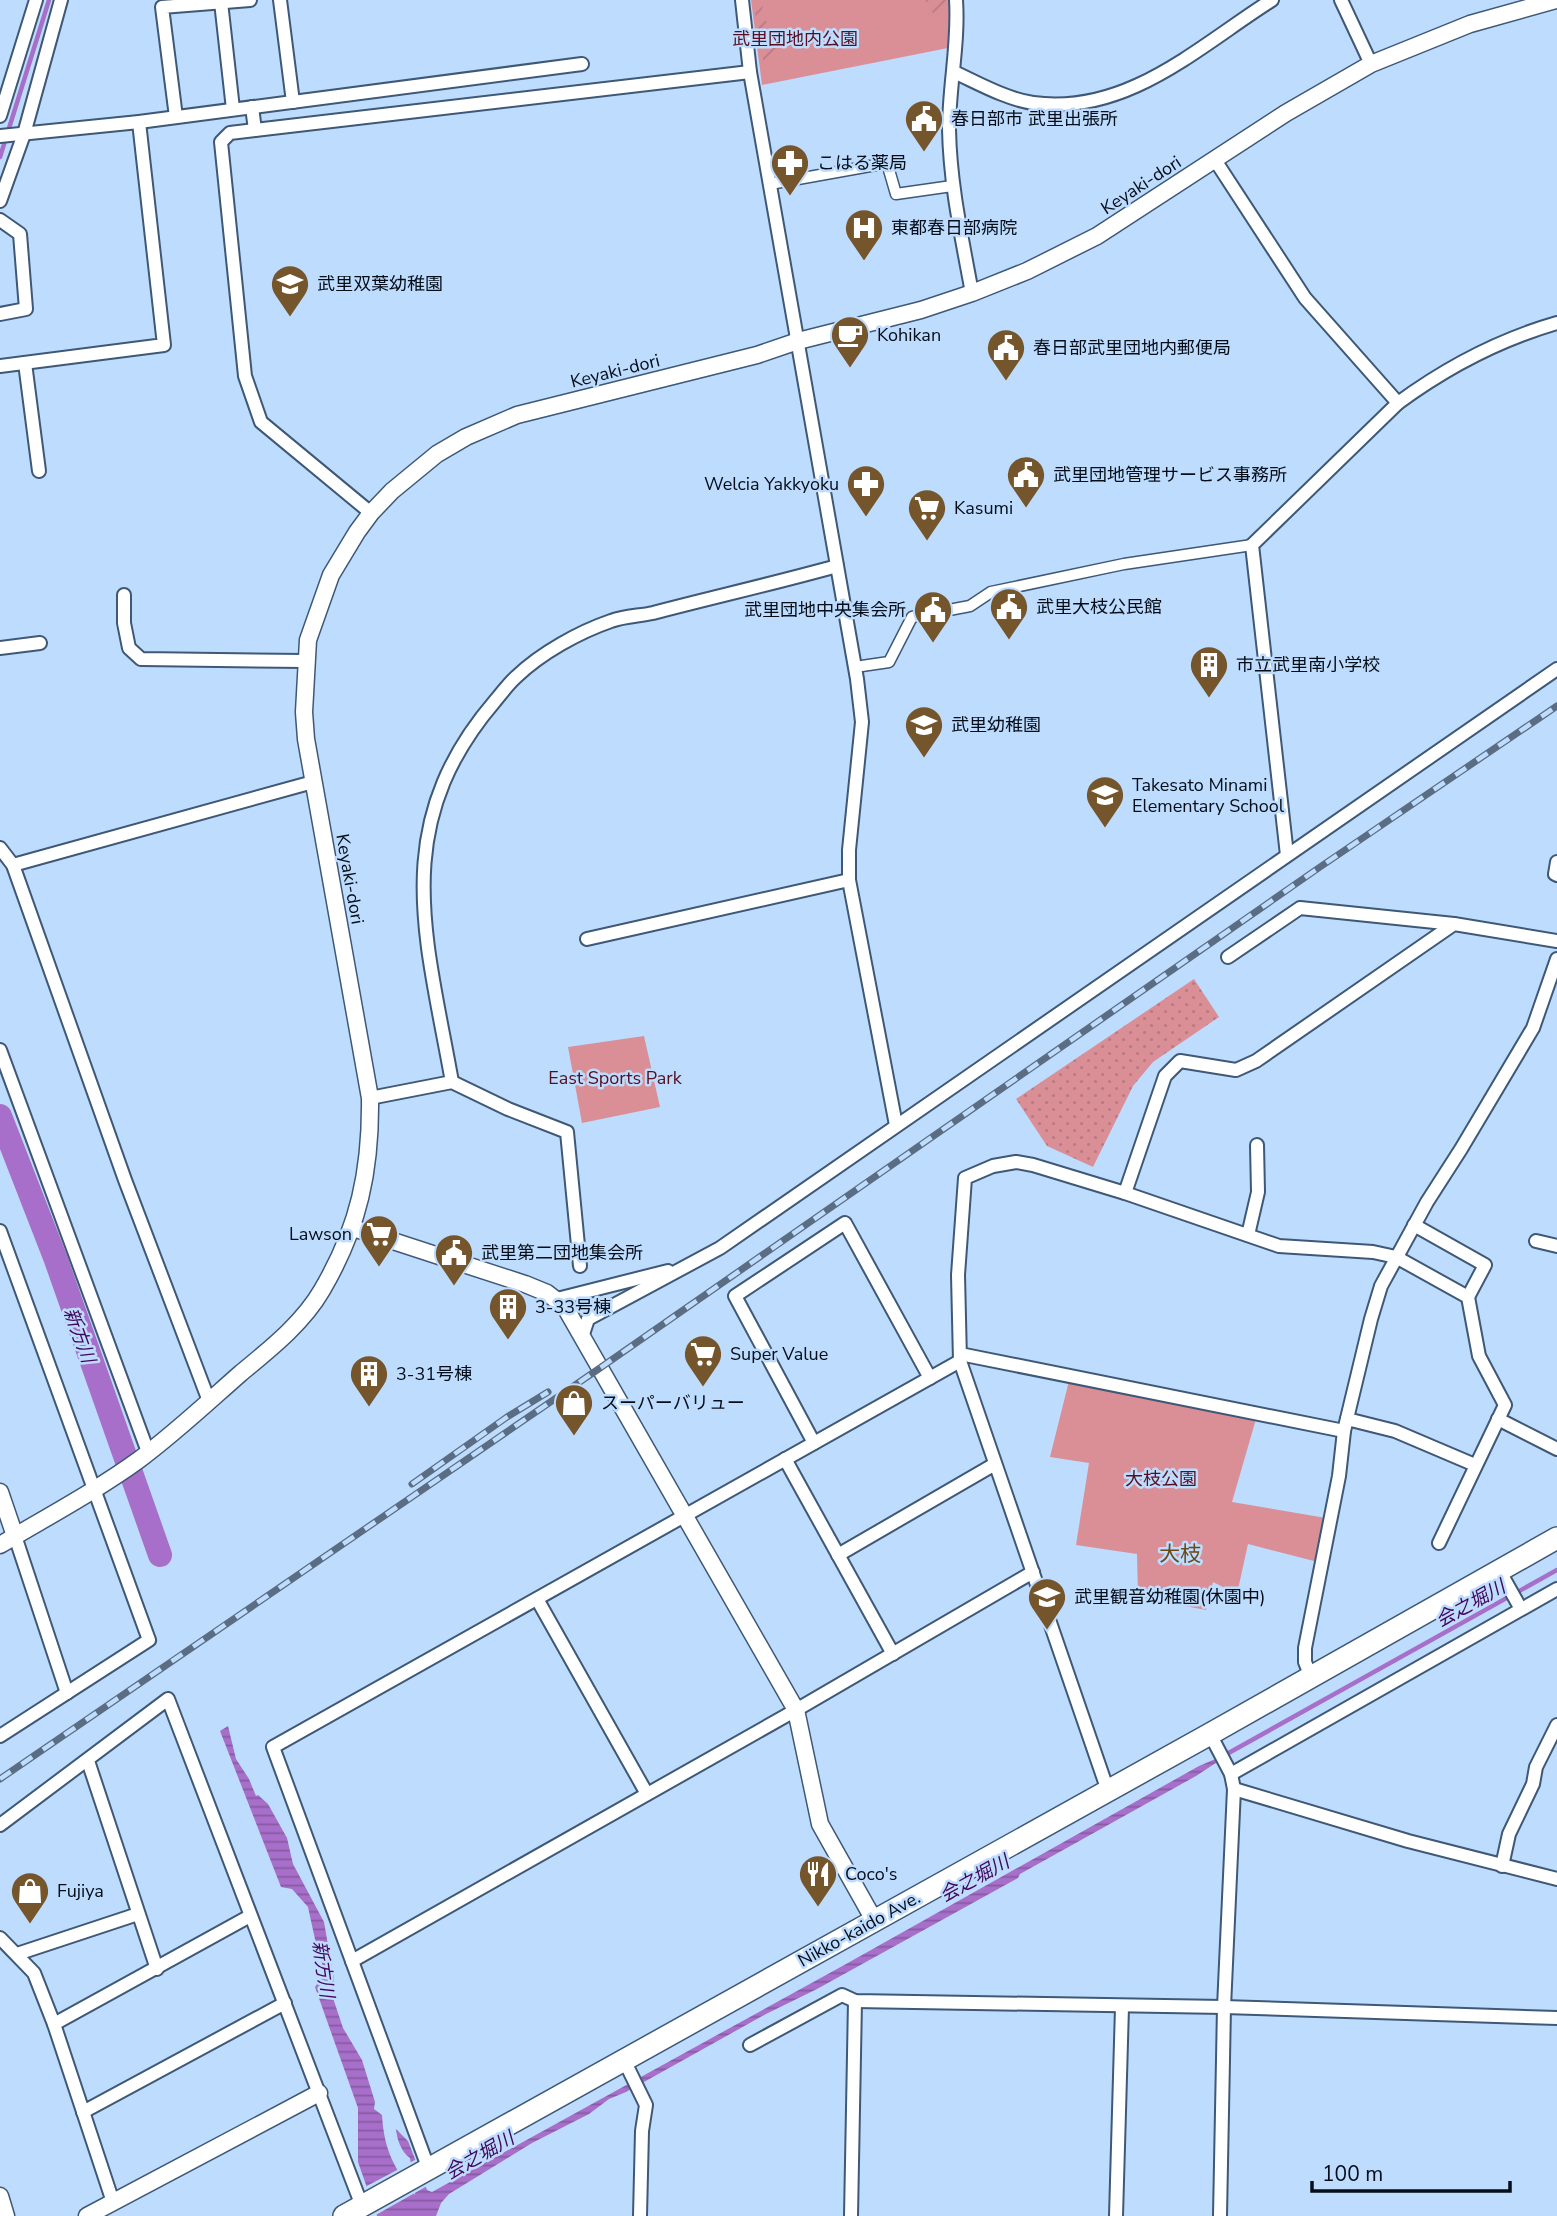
<svg xmlns="http://www.w3.org/2000/svg" width="1557" height="2216" font-family="'Nunito Sans','Noto Sans JP',sans-serif">
<style>
.grass{fill:url(#grass-dots)}
.park{fill:#da8f97}
.garden{fill:url(#garden-furrows)}
.water{fill:url(#water-rules)}
.pier{fill:#bedcfe}
.lines{fill:none;stroke-linecap:round;stroke-linejoin:round}
.stream{stroke:#a76fc9;stroke-width:4.5}
.river{stroke:#a76fc9;stroke-width:24}
.pedestrian-casing{stroke:#3e5876;stroke-width:13}
.minor-casing{stroke:#3e5876;stroke-width:16}
.tertiary-casing{stroke:#3e5876;stroke-width:19}
.trunk-casing{stroke:#3e5876;stroke-width:24}
.pedestrian{stroke:#fff;stroke-width:10}
.minor{stroke:#fff;stroke-width:12}
.tertiary{stroke:#fff;stroke-width:16}
.trunk{stroke:#fff;stroke-width:21}
.rail-casing{stroke:#5a6d83;stroke-width:7}
.rail{stroke:#bedcfe;stroke-width:4.5;stroke-dasharray:13;stroke-linecap:butt}
.labels{text-anchor:middle;stroke-width:5;stroke-linejoin:round;paint-order:stroke}
.park-label{font-size:18px;fill:#560e20;stroke:#bedcfe}
.poi-label{font-size:18px;fill:#040d18;stroke:#bedcfe;text-anchor:start}
.street-label{font-size:18px;fill:#040d18;stroke:#bedcfe}
.water-label{font-size:19px;font-style:italic;fill:#42065c;stroke:#bedcfe}
.quarter-label{font-size:21px;fill:#6a4715;stroke:#bedcfe}
</style>
<defs>
<pattern id="grass-dots" width="8" height="8" patternUnits="userSpaceOnUse" patternTransform="scale(1.75)"><rect width="8" height="8" fill="#da8f97"/><path d="M2 2h.1M6 6h.1" fill="none" stroke="#b97a81" stroke-width="1.8" stroke-linecap="round"/></pattern>
<pattern id="garden-furrows" width="10" height="10" patternUnits="userSpaceOnUse" patternTransform="scale(1.75)"><rect width="10" height="10" fill="#da8f97"/><path d="M-1 1l2-2M0 10L10 0M9 11l2-2" fill="none" stroke="#b97a81"/></pattern>
<pattern id="water-rules" width="6" height="5" patternUnits="userSpaceOnUse" patternTransform="scale(1.75)"><rect width="6" height="5" fill="#a76fc9"/><path d="M0 2.5h6" fill="none" stroke="#865aa2"/></pattern>
</defs>
<rect width="100%" height="100%" fill="#bedcfe"/>
<polygon class="grass" points="1194,979 1219,1017 1153,1062 1133,1086 1093,1167 1047,1146 1016,1099"/>
<g class="park">
<polygon points="751,0 950,0 948,48 762,85"/>
<polygon points="644,1036 660,1107 582,1123 568,1047"/>
<polygon points="1069,1381 1256,1419 1232,1502 1326,1518 1318,1562 1248,1544 1237,1594 1213,1582 1206,1610 1138,1597 1137,1554 1076,1545 1089,1463 1050,1457"/>
</g>
<g class="garden">
<polygon points="754,0 764,0 761,13 767,23 788,48 764,63 757,35"/>
<polygon points="925,0 946,0 946,11 934,15"/>
</g>
<path class="water" d="M228,1726L236,1759L249,1779L256,1796L258,1795L268,1804L287,1838L293,1864L324,1922L334,1979L332,1995L343,2028L362,2060L375,2102L374,2109L382,2115C384,2150 394,2168 415,2195L410,2158C401,2152 397,2139 396,2129L408,2141L427,2190L432,2192L846,1964L1199,1766L1234,1751L1196,1776L1020,1874L1018,1878L817,1989L766,2014L626,2092L609,2099L589,2114L532,2143L449,2194L441,2203L436,2216H377L358,2162V2108L315,1987L322,1977V1962L318,1953L308,1907L292,1889L281,1887L220,1731Z"/>
<polygon class="pier" points="419,2158 429,2185 374,2216 363,2188 399,2169 410,2183 407,2164"/>
<g class="lines">
<g class="stream">
<polyline points="0,157 49,0"/>
<polyline points="1225,1755 1557,1570"/>
</g>
<polyline class="river" points="0,1116 56,1260 160,1555"/>
<g class="pedestrian-casing">
<g id="pedestrian">
<polyline points="770,184 887,163 896,194 952,186"/>
<polyline points="855,667 889,662 912,617 970,606 991,592 1124,564 1252,545"/>
</g>
</g>
<g class="minor-casing">
<g id="minor">
<polyline points="280,0 293,102"/>
<polyline points="742,0 750,72 857,679 862,722 849,850 849,880 896,1125"/>
<path d="M956,0C959,43 949,86 949,129C950,185 962,238 972,293"/>
<polyline points="1341,0 1371,64"/>
<polyline points="221,2 233,109"/>
<path d="M954,72C978,83 1006,99 1033,103C1127,116 1199,46 1272,0"/>
<polyline points="252,107 255,130 230,133 221,142 245,376 261,422 371,513"/>
<polyline points="0,116 36,0"/>
<polyline points="176,117 162,7 250,0"/>
<polyline points="255,130 750,72"/>
<polyline points="0,136 139,122 582,64"/>
<polyline points="1215,160 1305,298 1398,403"/>
<polyline points="0,201 24,134 61,0"/>
<polyline points="0,220 20,234 26,309 0,314"/>
<polyline points="25,363 39,471"/>
<polyline points="0,366 164,345 139,122"/>
<polyline points="124,595 124,623 129,648 141,659 305,661"/>
<polyline points="0,648 40,643"/>
<polyline points="0,848 13,865 125,1180 209,1401"/>
<path d="M1287,855L1252,545L1398,403C1447,367 1498,340 1557,323"/>
<polyline points="1557,862 1555,874 1557,875"/>
<polyline points="13,865 313,782"/>
<polyline points="587,939 849,880"/>
<polyline points="1228,957 1300,908 1454,924"/>
<polyline points="0,1050 148,1452"/>
<path d="M452,1082C426,936 388,826 495,701C502,693 508,684 516,677C541,653 579,632 611,621C624,616 639,616 653,613C714,597 776,583 837,566"/>
<polyline points="370,1098 452,1082 508,1109 567,1132 580,1266"/>
<polyline points="1125,1193 1165,1076 1180,1061 1236,1070 1256,1061 1454,924 1557,941"/>
<polyline points="1414,1225 1485,1265 1468,1297"/>
<polyline points="0,1231 149,1640 0,1736"/>
<polyline points="1248,1235 1258,1192 1257,1145"/>
<polyline points="1536,1241 1557,1246"/>
<polyline points="557,1299 668,1271"/>
<polyline points="582,1337 588,1319 720,1248 1557,669"/>
<polyline points="960,1354 1344,1431"/>
<polyline points="1347,1419 1395,1431 1475,1465"/>
<polyline points="1498,1419 1557,1449"/>
<polyline points="814,1443 735,1296 845,1223 930,1378"/>
<polyline points="785,1459 893,1654"/>
<polyline points="15,1536 67,1693"/>
<polyline points="838,1555 995,1464"/>
<polyline points="1499,1570 1521,1609"/>
<polyline points="537,1599 647,1794"/>
<polyline points="1311,1677 1305,1662 1305,1648 1339,1476 1344,1431 1371,1319 1381,1286 1427,1202 1461,1149 1533,1028 1557,959"/>
<polyline points="1210,1734 1231,1774 1234,1789 1224,2007 1220,2216"/>
<polyline points="88,1761 157,1969"/>
<polyline points="1231,1774 1557,1589"/>
<polyline points="1234,1789 1408,1841 1557,1879"/>
<polyline points="1108,1791 960,1361 958,1275 965,1178 993,1166 1016,1162 1033,1165 1125,1193 1279,1246 1373,1252 1396,1257 1468,1297 1479,1356 1505,1405 1439,1543"/>
<polyline points="0,1825 168,1699 362,2206"/>
<polyline points="1502,1866 1509,1834 1533,1784 1536,1767 1557,1725"/>
<polyline points="0,1938 34,1973 54,2024 113,2202"/>
<polyline points="17,1954 138,1914"/>
<polyline points="352,1961 796,1710 1033,1572"/>
<polyline points="54,2024 250,1916"/>
<polyline points="750,2045 842,1995 855,2001 1224,2007 1557,2018"/>
<polyline points="624,2060 646,2105 642,2131 640,2216"/>
<polyline points="83,2112 285,2003"/>
<polyline points="428,2167 273,1747 960,1361"/>
<polyline points="851,2216 855,2001"/>
<polyline points="1116,2216 1122,2007"/>
</g>
</g>
<g class="tertiary-casing">
<g id="tertiary">
<polyline points="353,1228 525,1284 547,1293 565,1307 796,1710 820,1824 874,1920"/>
<polyline points="0,1492 15,1536"/>
<path d="M0,1545C47,1517 96,1491 140,1459C175,1433 208,1402 241,1373C270,1349 303,1323 322,1290C359,1227 371,1170 370,1098L306,739L304,712L308,640L331,575L357,532L371,513L392,491L437,454L466,437L517,415L757,355L798,341L921,310L972,293L1027,271L1097,236L1286,113L1371,64L1470,24L1556,0"/>
<polyline points="0,2196 6,2216"/>
<polyline points="87,2216 319,2093"/>
</g>
</g>
<g class="trunk-casing">
<polyline id="trunk" points="344,2216 1210,1734 1557,1538"/>
</g>
<use href="#pedestrian" class="pedestrian"/>
<use href="#minor" class="minor"/>
<use href="#tertiary" class="tertiary"/>
<use href="#trunk" class="trunk"/>
<g class="rail-casing">
<g id="rail">
<polyline points="412,1484 507,1417 548,1392"/>
<polyline points="0,1779 600,1368 1320,867 1557,706"/>
</g>
</g>
<use href="#rail" class="rail"/>
</g>
<defs>
<g id="civic-pin" transform="scale(2.0125)"><path d="M0 17L-7.5 6A9.5 9.5 0 1 1 7.5 6Z" fill="#75552b" stroke="#bedcfe"/><path d="M-.6-6.5H3V-4.5H.6V-3L4-1V1h2V6H-6V1h2V-1L-.6-3ZM-1.2 2.5V6h2.4V2.5Z" fill="#fff"/></g>
<g id="pharmacy-pin" transform="scale(2.0125)"><path d="M0 17L-7.5 6A9.5 9.5 0 1 1 7.5 6Z" fill="#75552b" stroke="#bedcfe"/><path d="M-2-6h4v4h4v4h-4v4h-4v-4h-4v-4h4Z" fill="#fff"/></g>
<g id="hospital-pin" transform="scale(2.0125)"><path d="M0 17L-7.5 6A9.5 9.5 0 1 1 7.5 6Z" fill="#75552b" stroke="#bedcfe"/><path d="M-5-5h3v3.5h4V-5h3V5h-3V1.5h-4V5h-3Z" fill="#fff"/></g>
<g id="school-pin" transform="scale(2.0125)"><path d="M0 17L-7.5 6A9.5 9.5 0 1 1 7.5 6Z" fill="#75552b" stroke="#bedcfe"/><path d="M0-5L7-2L0 1L-7-2ZM-4 1L0 2.5L4 1V4Q0 6-4 4Z" fill="#fff"/></g>
<g id="cafe-pin" transform="scale(2.0125)"><path d="M0 17L-7.5 6A9.5 9.5 0 1 1 7.5 6Z" fill="#75552b" stroke="#bedcfe"/><path d="M-5.5-4.5H6V0H3Q3 3.5 0 3.5H-2.5Q-5.5 3.5-5.5 0ZM3-3.2v2h1.7v-2ZM-6 4.5H4V6H-6Z" fill="#fff"/></g>
<g id="supermarket-pin" transform="scale(2.0125)"><path d="M0 17L-7.5 6A9.5 9.5 0 1 1 7.5 6Z" fill="#75552b" stroke="#bedcfe"/><path d="M-6-5.5h2.5l.6 2H6L4.5 2H-2.5L-4.4-4H-6ZM-1.5 3.2a1.3 1.3 0 1 0 .1 0ZM3 3.2a1.3 1.3 0 1 0 .1 0Z" fill="#fff"/></g>
<g id="building-pin" transform="scale(2.0125)"><path d="M0 17L-7.5 6A9.5 9.5 0 1 1 7.5 6Z" fill="#75552b" stroke="#bedcfe"/><path d="M-4-6H4V6H1V3H-1V6H-4ZM-2.5-4.3h1.7v1.8h-1.7ZM.8-4.3h1.7v1.8H.8ZM-2.5-1h1.7V.8h-1.7ZM.8-1h1.7V.8H.8Z" fill="#fff"/></g>
<g id="shop-pin" transform="scale(2.0125)"><path d="M0 17L-7.5 6A9.5 9.5 0 1 1 7.5 6Z" fill="#75552b" stroke="#bedcfe"/><path d="M-5-2.5h2.3a2.7 3.5 0 0 1 5.4 0H5L5.5 6h-11ZM-1.5-2.5h3a1.5 2.3 0 0 0-3 0Z" fill="#fff"/></g>
<g id="restaurant-pin" transform="scale(2.0125)"><path d="M0 17L-7.5 6A9.5 9.5 0 1 1 7.5 6Z" fill="#75552b" stroke="#bedcfe"/><path d="M-5-6h1v4h1v-4h1v4h1v-4h1v5L-1.5 .5V6h-2V.5L-5-1ZM5-6V6H3V1.5H1.5Q1.5-4 5-6Z" fill="#fff"/></g>
</defs>
<g fill-rule="evenodd">
<use href="#civic-pin" x="924" y="119"/>
<use href="#pharmacy-pin" x="790" y="163"/>
<use href="#hospital-pin" x="864" y="228"/>
<use href="#school-pin" x="290" y="284"/>
<use href="#cafe-pin" x="850" y="335"/>
<use href="#civic-pin" x="1006" y="348"/>
<use href="#civic-pin" x="1026" y="475"/>
<use href="#pharmacy-pin" x="866" y="484"/>
<use href="#supermarket-pin" x="927" y="508"/>
<use href="#civic-pin" x="1009" y="607"/>
<use href="#civic-pin" x="933" y="610"/>
<use href="#building-pin" x="1209" y="665"/>
<use href="#school-pin" x="924" y="725"/>
<use href="#school-pin" x="1105" y="795"/>
<use href="#supermarket-pin" x="379" y="1234"/>
<use href="#civic-pin" x="454" y="1253"/>
<use href="#building-pin" x="508" y="1307"/>
<use href="#supermarket-pin" x="703" y="1354"/>
<use href="#building-pin" x="369" y="1374"/>
<use href="#shop-pin" x="574" y="1403"/>
<use href="#school-pin" x="1047" y="1597"/>
<use href="#restaurant-pin" x="818" y="1874"/>
<use href="#shop-pin" x="30" y="1891"/>
</g>
<g class="labels">
<g class="park-label">
<text x="795" y="45">武里団地内公園</text>
<text x="615" y="1084">East Sports Park</text>
<text x="1161" y="1485">大枝公園</text>
</g>
<g class="poi-label">
<text x="951" y="125">春日部市 武里出張所</text>
<text x="817" y="169">こはる薬局</text>
<text x="891" y="234">東都春日部病院</text>
<text x="317" y="290">武里双葉幼稚園</text>
<text x="877" y="341">Kohikan</text>
<text x="1033" y="354">春日部武里団地内郵便局</text>
<text x="1053" y="481">武里団地管理サービス事務所</text>
<text x="839" y="490" text-anchor="end">Welcia Yakkyoku</text>
<text x="954" y="514">Kasumi</text>
<text x="1036" y="613">武里大枝公民館</text>
<text x="906" y="616" text-anchor="end">武里団地中央集会所</text>
<text x="1236" y="671">市立武里南小学校</text>
<text x="951" y="731">武里幼稚園</text>
<text x="1132" y="791">Takesato Minami<tspan x="1132" dy="21">Elementary School</tspan></text>
<text x="352" y="1240" text-anchor="end">Lawson</text>
<text x="481" y="1259">武里第二団地集会所</text>
<text x="535" y="1313">3-33号棟</text>
<text x="730" y="1360">Super Value</text>
<text x="396" y="1380">3-31号棟</text>
<text x="601" y="1409">スーパーバリュー</text>
<text x="1074" y="1603">武里観音幼稚園(休園中)</text>
<text x="845" y="1880">Coco's</text>
<text x="57" y="1897">Fujiya</text>
</g>
<g class="street-label">
<text transform="translate(1141 185) rotate(-33)" y="6">Keyaki-dori</text>
<text transform="translate(615 371) rotate(-14)" y="6">Keyaki-dori</text>
<text transform="translate(350 879) rotate(80)" y="6">Keyaki-dori</text>
<text transform="translate(859 1929) rotate(-29)" y="6">Nikko-kaido Ave.</text>
</g>
<g class="water-label">
<text transform="translate(80 1335) rotate(70)" y="7">新方川</text>
<text transform="translate(1470 1603) rotate(-29)" y="7">会之堀川</text>
<text transform="translate(974 1878) rotate(-29)" y="7">会之堀川</text>
<text transform="translate(324 1969) rotate(82)" y="7">新方川</text>
<text transform="translate(479 2155) rotate(-30)" y="7">会之堀川</text>
</g>
<g class="quarter-label">
<text x="1180" y="1561">大枝</text>
</g>
</g>
<path d="M1312 2181v10h198v-10" fill="none" stroke="#040d18" stroke-width="3.5"/>
<text x="1322" y="2181" font-size="21" fill="#040d18" stroke="#bedcfe" stroke-width="5" paint-order="stroke">100 m</text>
</svg>
